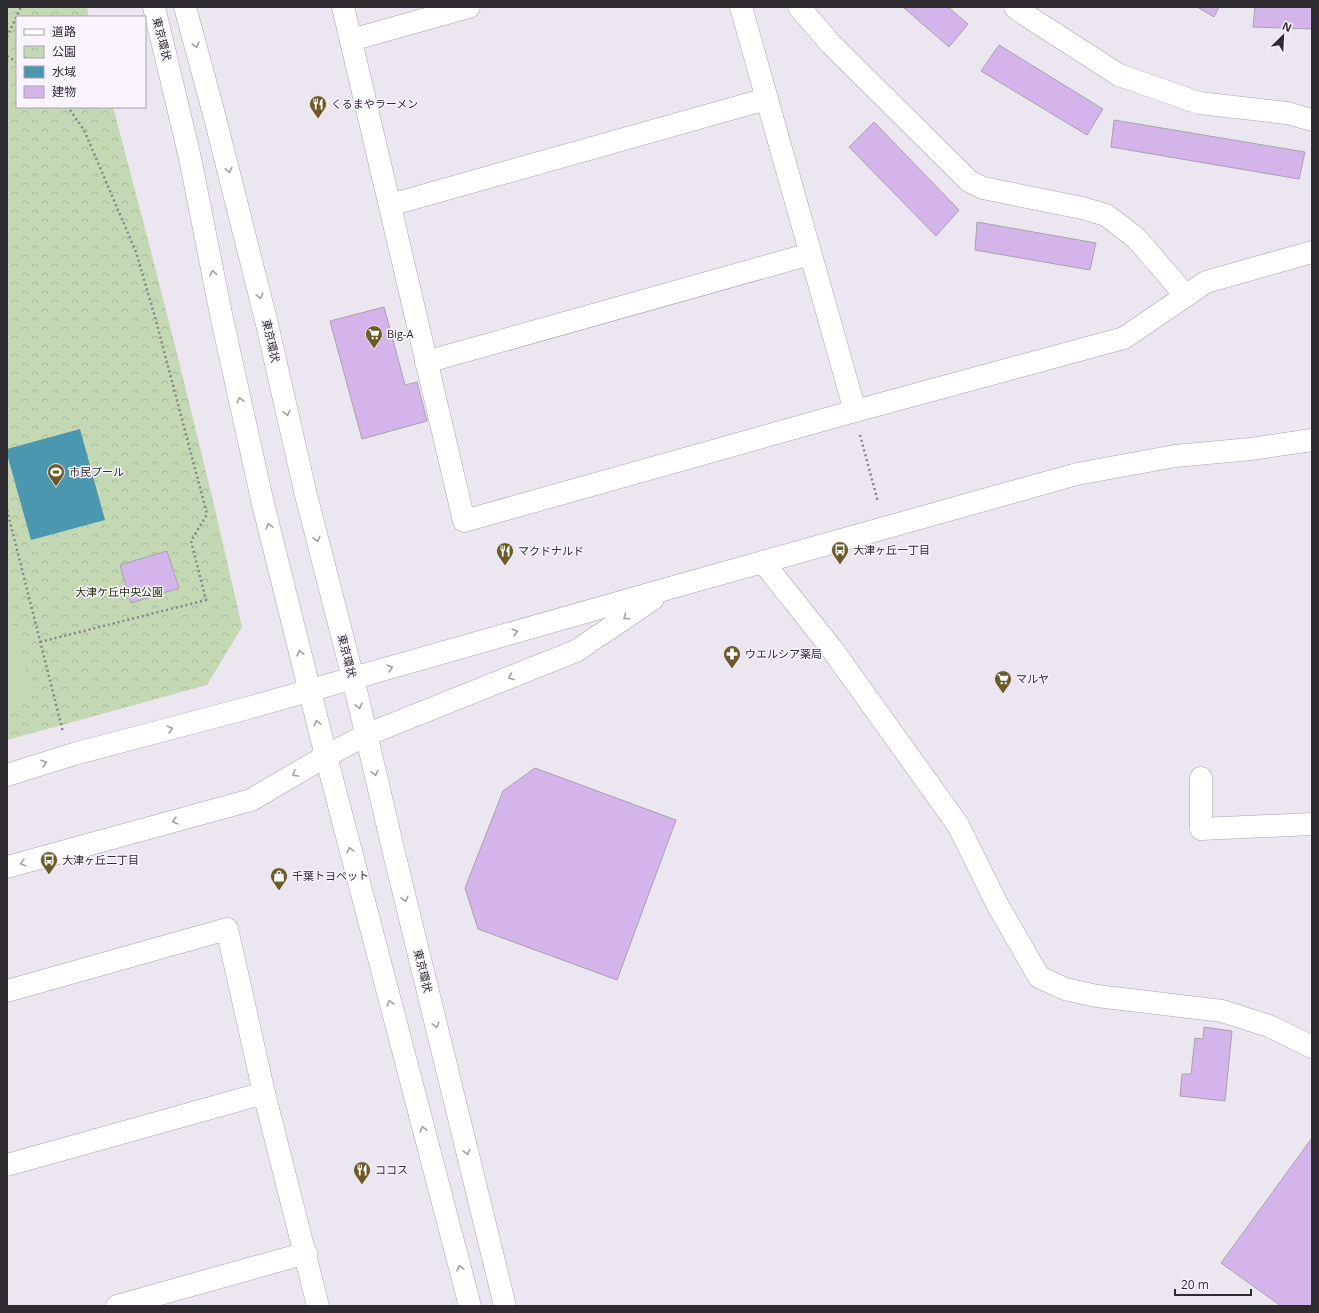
<svg xmlns="http://www.w3.org/2000/svg" width="1319" height="1313" font-family="'Open Sans','Noto Sans JP',sans-serif">
<style>
.park{fill:url(#park-crowns)}
.pitch{fill:#c4d8b4}
.water{fill:#4c97b0}
.building{fill:#d3b4eb;stroke:#a8a2ad}
.lines{fill:none;stroke-linecap:round;stroke-linejoin:round}
.minor-casing{stroke:#a9a4ae;stroke-width:23}
.highway-casing{stroke:#a9a4ae;stroke-width:23}
.path{stroke:#88848b;stroke-width:2.5;stroke-dasharray:2 3;stroke-linecap:butt}
.minor{stroke:#fff;stroke-width:22}
.highway{stroke:#fff;stroke-width:22}
.oneway{stroke:#a1a0a2}
.labels{text-anchor:middle;stroke-width:3;stroke-linejoin:round;paint-order:stroke}
.street-label{font-size:11px;fill:#2e2c30;stroke:#f9f3ff}
.poi-label{font-size:11px;fill:#2e2c30;stroke:#f9f3ff;text-anchor:start}
.park-label{font-size:11px;fill:#23360e;stroke:#f9f3ff}
</style>
<defs>
<pattern id="park-crowns" width="20" height="18" patternUnits="userSpaceOnUse"><rect width="20" height="18" fill="#c4d8b4"/><path d="M2 6a3 3 0 1 1 6 0M12 15a3 3 0 1 1 6 0" fill="none" stroke="#a9ba9b"/></pattern>
</defs>
<rect width="100%" height="100%" fill="#ece6f1"/>
<path class="park" d="M7,7H87L89,17H17V107H113C159,280 203,452 242,627L207,685L7,740Z"/>
<polygon class="pitch" points="7,605 33,695 7,702"/>
<polygon class="water" points="80,429 105,520 31,540 7,454 7,449"/>
<g class="building">
<polygon points="903,7 948,7 968,24 949,47"/>
<polygon points="1197,7 1219,7 1214,17"/>
<polygon points="1255,7 1312,7 1312,29 1253,27"/>
<polygon points="999,45 1103,109 1087,135 981,71"/>
<polygon points="1114,120 1305,152 1299,179 1111,147"/>
<polygon points="874,122 959,210 936,236 849,147"/>
<polygon points="977,222 1096,243 1090,270 975,250"/>
<polygon points="384,307 405,385 417,382 427,421 362,439 330,321"/>
<polygon points="167,551 179,588 131,603 120,565"/>
<polygon points="535,768 676,820 617,980 478,929 465,888 503,791"/>
<polygon points="1204,1027 1232,1031 1225,1101 1180,1096 1182,1074 1191,1074 1195,1038 1203,1039"/>
<polygon points="1312,1138 1312,1306 1281,1306 1221,1263"/>
</g>
<g class="lines">
<g class="minor-casing">
<g id="minor">
<polyline points="343,7 464,521 855,411 1124,338 1206,282 1312,252"/>
<polyline points="741,7 855,411"/>
<polyline points="799,7 830,43 969,181 983,188 1082,208 1106,215 1136,238 1186,296"/>
<polyline points="1015,7 1024,14 1119,75 1199,103 1287,113 1312,120"/>
<polyline points="351,40 469,7"/>
<polyline points="390,205 766,99"/>
<polyline points="426,362 810,254"/>
<polyline points="763,562 832,649 958,825 997,904 1039,977 1065,989 1097,996 1222,1011 1269,1026 1312,1047"/>
<polyline points="7,775 74,754 248,708 670,588 1077,474 1175,456 1251,449 1312,440"/>
<polyline points="1201,778 1201,829 1312,824"/>
<polyline points="7,867 251,800 326,756 366,735 576,651 653,599"/>
<polyline points="7,991 227,929 264,1093 318,1306"/>
<polyline points="7,1165 264,1093"/>
<polyline points="117,1306 306,1253"/>
</g>
</g>
<g class="highway-casing">
<g id="highway">
<polyline points="154,7 190,158 222,319 263,504 326,756 470,1306"/>
<polyline points="185,7 215,118 266,320 305,491 353,678 394,853 505,1306"/>
</g>
</g>
<g class="path">
<polyline points="7,37 21,7"/>
<polyline points="7,56 17,62"/>
<polyline points="860,435 878,502"/>
<polyline points="7,510 63,732"/>
<polyline points="40,642 206,600 191,541 207,514 155,317 136,252 84,130 68,107"/>
</g>
<use href="#minor" class="minor"/>
<use href="#highway" class="highway"/>
</g>
<defs><path id="oneway-chevron" d="M-2-3.5L2.5 0L-2 3.5" fill="none" stroke-width="1.6" stroke-linecap="round" stroke-linejoin="round"/></defs>
<g class="oneway">
<use href="#oneway-chevron" transform="translate(196 45) rotate(75)"/>
<use href="#oneway-chevron" transform="translate(229 170) rotate(76)"/>
<use href="#oneway-chevron" transform="translate(213 273) rotate(-101)"/>
<use href="#oneway-chevron" transform="translate(260 296) rotate(76)"/>
<use href="#oneway-chevron" transform="translate(240 400) rotate(-103)"/>
<use href="#oneway-chevron" transform="translate(287 413) rotate(77)"/>
<use href="#oneway-chevron" transform="translate(269 526) rotate(-104)"/>
<use href="#oneway-chevron" transform="translate(317 539) rotate(76)"/>
<use href="#oneway-chevron" transform="translate(626 617) rotate(146)"/>
<use href="#oneway-chevron" transform="translate(515 632) rotate(-16)"/>
<use href="#oneway-chevron" transform="translate(300 653) rotate(-104)"/>
<use href="#oneway-chevron" transform="translate(390 668) rotate(-16)"/>
<use href="#oneway-chevron" transform="translate(511 677) rotate(158)"/>
<use href="#oneway-chevron" transform="translate(359 706) rotate(76)"/>
<use href="#oneway-chevron" transform="translate(317 723) rotate(-104)"/>
<use href="#oneway-chevron" transform="translate(170 729) rotate(-15)"/>
<use href="#oneway-chevron" transform="translate(44 763) rotate(-17)"/>
<use href="#oneway-chevron" transform="translate(375 773) rotate(77)"/>
<use href="#oneway-chevron" transform="translate(295 774) rotate(149)"/>
<use href="#oneway-chevron" transform="translate(175 821) rotate(165)"/>
<use href="#oneway-chevron" transform="translate(350 850) rotate(-105)"/>
<use href="#oneway-chevron" transform="translate(23 863) rotate(165)"/>
<use href="#oneway-chevron" transform="translate(405 899) rotate(76)"/>
<use href="#oneway-chevron" transform="translate(390 1003) rotate(-105)"/>
<use href="#oneway-chevron" transform="translate(436 1025) rotate(76)"/>
<use href="#oneway-chevron" transform="translate(423 1129) rotate(-105)"/>
<use href="#oneway-chevron" transform="translate(467 1152) rotate(76)"/>
<use href="#oneway-chevron" transform="translate(460 1268) rotate(-105)"/>
</g>
<defs>
<g id="restaurant-pin" transform="scale(0.9)"><path d="M0 17L-7.5 6A9.5 9.5 0 1 1 7.5 6Z" fill="#6c5b29" stroke="#f9f3ff"/><path d="M-5-6h1v4h1v-4h1v4h1v-4h1v5L-1.5 .5V6h-2V.5L-5-1ZM5-6V6H3V1.5H1.5Q1.5-4 5-6Z" fill="#fff"/></g>
<g id="supermarket-pin" transform="scale(0.9)"><path d="M0 17L-7.5 6A9.5 9.5 0 1 1 7.5 6Z" fill="#6c5b29" stroke="#f9f3ff"/><path d="M-6-5.5h2.5l.6 2H6L4.5 2H-2.5L-4.4-4H-6ZM-1.5 3.2a1.3 1.3 0 1 0 .1 0ZM3 3.2a1.3 1.3 0 1 0 .1 0Z" fill="#fff"/></g>
<g id="stadium-pin" transform="scale(0.9)"><path d="M0 17L-7.5 6A9.5 9.5 0 1 1 7.5 6Z" fill="#6c5b29" stroke="#f9f3ff"/><path d="M0-5a6.5 5 0 1 0 0 10a6.5 5 0 1 0 0-10ZM-3.5-1.8h7v3.6h-7Z" fill="#fff"/></g>
<g id="bus-pin" transform="scale(0.9)"><path d="M0 17L-7.5 6A9.5 9.5 0 1 1 7.5 6Z" fill="#6c5b29" stroke="#f9f3ff"/><path d="M-5-6H5V4H4V6H2V4H-2V6H-4V4H-5ZM-3.5-4V0h7V-4ZM-3.5 1.2v1.5H-2V1.2ZM2 1.2v1.5H3.5V1.2Z" fill="#fff"/></g>
<g id="pharmacy-pin" transform="scale(0.9)"><path d="M0 17L-7.5 6A9.5 9.5 0 1 1 7.5 6Z" fill="#6c5b29" stroke="#f9f3ff"/><path d="M-2-6h4v4h4v4h-4v4h-4v-4h-4v-4h4Z" fill="#fff"/></g>
<g id="shop-pin" transform="scale(0.9)"><path d="M0 17L-7.5 6A9.5 9.5 0 1 1 7.5 6Z" fill="#6c5b29" stroke="#f9f3ff"/><path d="M-5-2.5h2.3a2.7 3.5 0 0 1 5.4 0H5L5.5 6h-11ZM-1.5-2.5h3a1.5 2.3 0 0 0-3 0Z" fill="#fff"/></g>
</defs>
<g fill-rule="evenodd">
<use href="#restaurant-pin" x="318" y="104"/>
<use href="#supermarket-pin" x="374" y="334"/>
<use href="#stadium-pin" x="56" y="472"/>
<use href="#bus-pin" x="840" y="550"/>
<use href="#restaurant-pin" x="505" y="551"/>
<use href="#pharmacy-pin" x="732" y="654"/>
<use href="#supermarket-pin" x="1003" y="679"/>
<use href="#bus-pin" x="49" y="860"/>
<use href="#shop-pin" x="279" y="876"/>
<use href="#restaurant-pin" x="362" y="1170"/>
</g>
<g class="labels">
<g class="street-label">
<text transform="translate(162 39) rotate(76)" y="4">東京環状</text>
<text transform="translate(271 341) rotate(77)" y="4">東京環状</text>
<text transform="translate(347 656) rotate(76)" y="4">東京環状</text>
<text transform="translate(423 971) rotate(76)" y="4">東京環状</text>
</g>
<g class="poi-label">
<text x="331" y="108">くるまやラーメン</text>
<text x="387" y="338">Big-A</text>
<text x="69" y="476">市民プール</text>
<text x="853" y="554">大津ヶ丘一丁目</text>
<text x="518" y="555">マクドナルド</text>
<text x="745" y="658">ウエルシア薬局</text>
<text x="1016" y="683">マルヤ</text>
<text x="62" y="864">大津ヶ丘二丁目</text>
<text x="292" y="880">千葉トヨペット</text>
<text x="375" y="1174">ココス</text>
</g>
<g class="park-label">
<text x="119" y="596">大津ケ丘中央公園</text>
</g>
</g>
<rect width="1319" height="1313" fill="none" stroke="#2e2c30" stroke-width="16"/>
<rect x="16" y="16" width="130" height="92" fill="#f9f3ff" stroke="#a8a3ac"/>
<rect x="24" y="29" width="20" height="6" fill="#ffffff" stroke="#a8a3ac"/>
<text x="52" y="36" font-size="12" fill="#2e2c30">道路</text>
<rect x="24" y="46" width="20" height="12" fill="url(#park-crowns)" stroke="#a8a3ac"/>
<text x="52" y="56" font-size="12" fill="#2e2c30">公園</text>
<rect x="24" y="66" width="20" height="12" fill="#4c97b0" stroke="#a8a3ac"/>
<text x="52" y="76" font-size="12" fill="#2e2c30">水域</text>
<rect x="24" y="86" width="20" height="12" fill="#d3b4eb" stroke="#a8a3ac"/>
<text x="52" y="96" font-size="12" fill="#2e2c30">建物</text>
<g transform="translate(1283 36) rotate(24)" stroke="#f9f3ff" stroke-width="3" paint-order="stroke">
<path d="M0-3L7 15L0 10L-7 15Z" fill="#2e2c30"/>
<text y="-6" font-size="11" font-weight="bold" text-anchor="middle" fill="#2e2c30">N</text>
</g>
<path d="M1175 1289v6h76v-6" fill="none" stroke="#2e2c30" stroke-width="2"/>
<text x="1181" y="1289" font-size="12" fill="#2e2c30" stroke="#f9f3ff" stroke-width="3" paint-order="stroke">20 m</text>
</svg>
